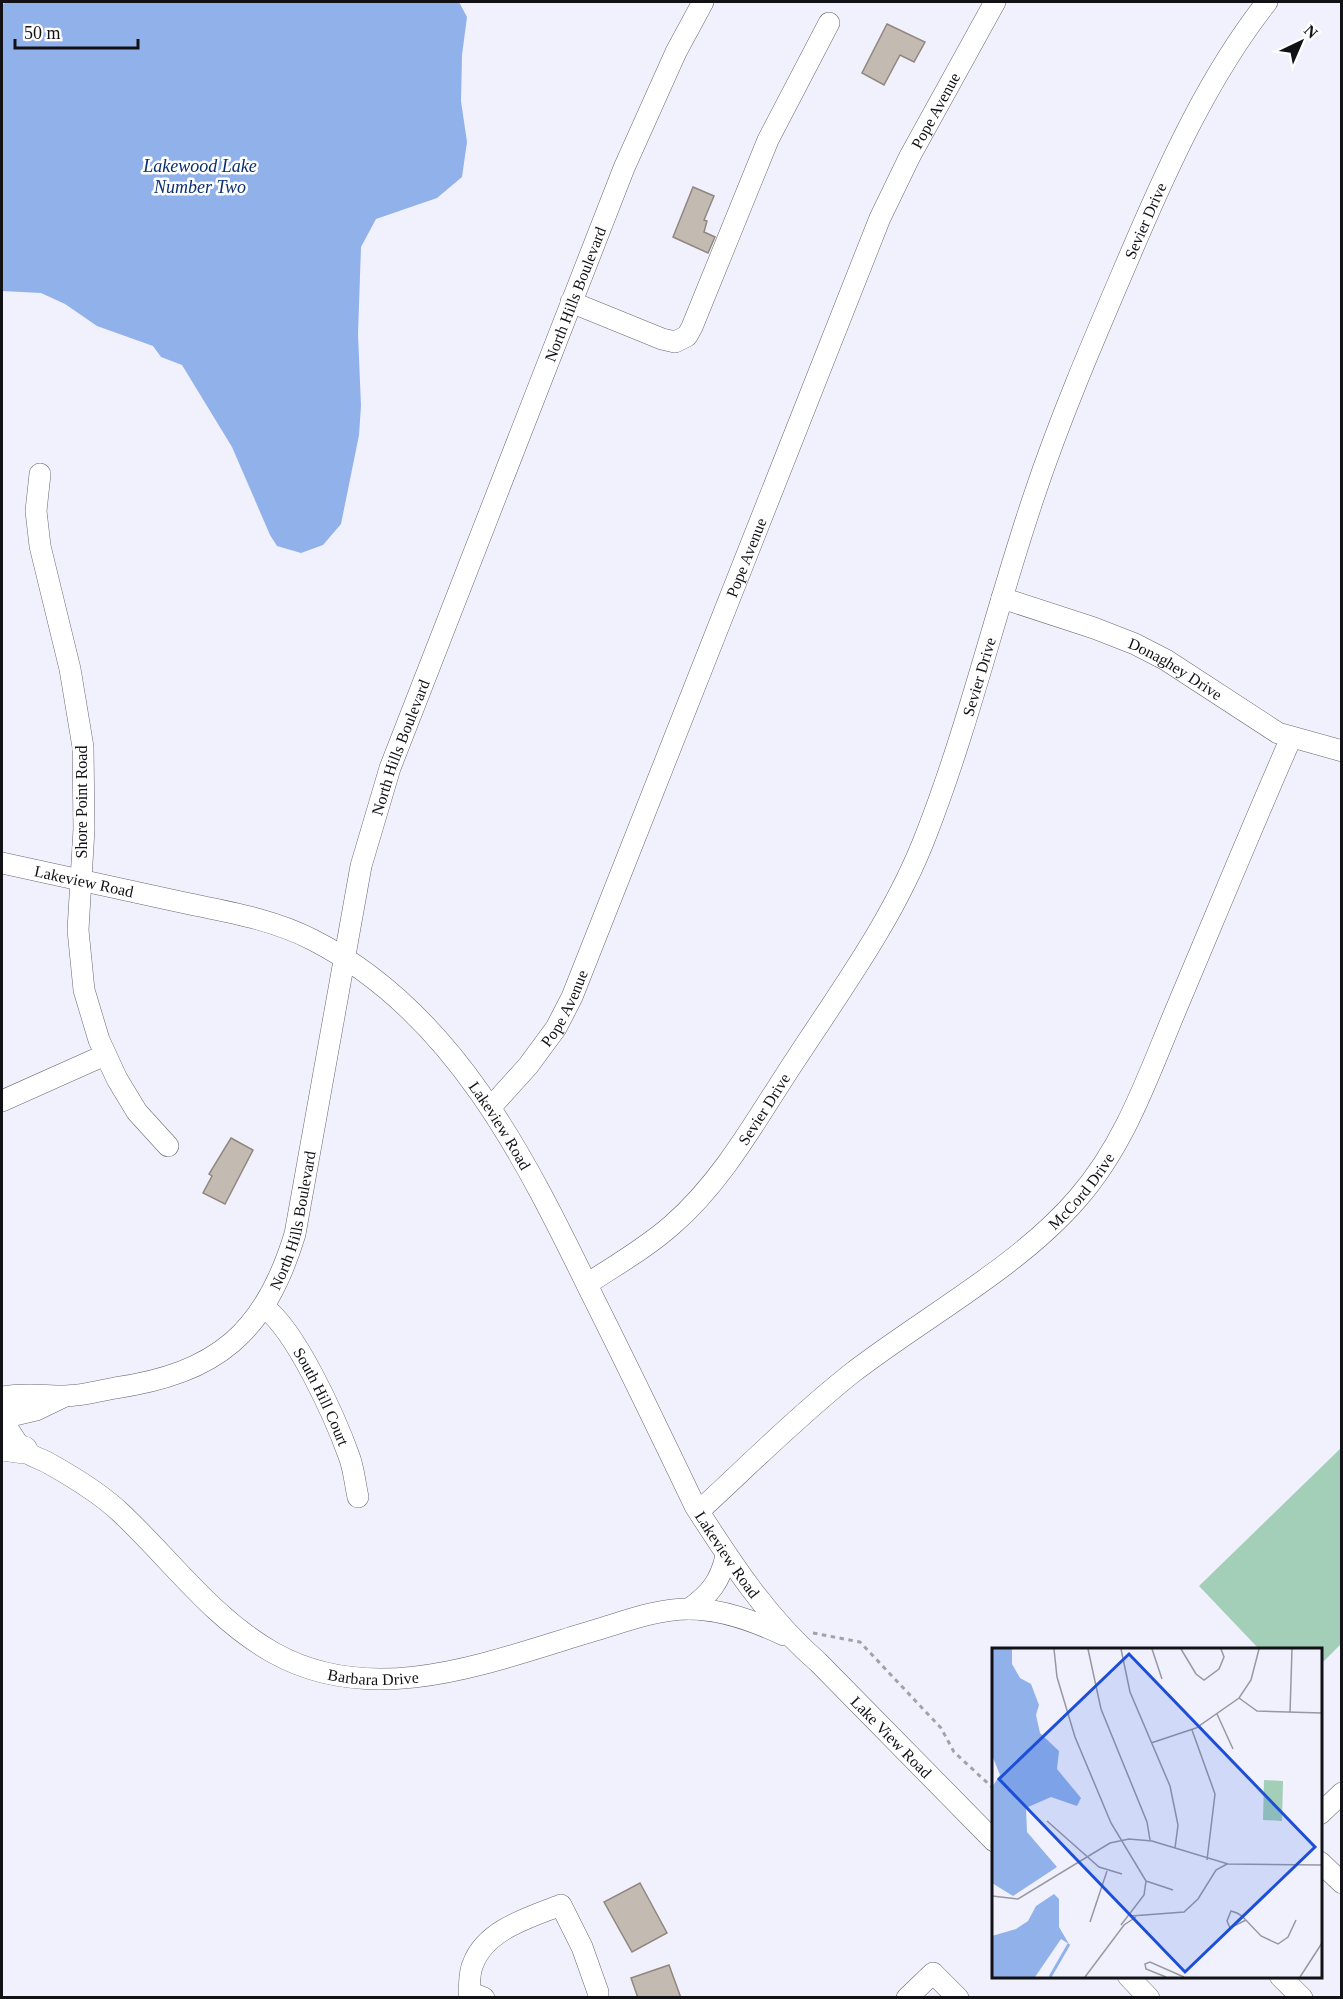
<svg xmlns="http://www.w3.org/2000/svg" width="1343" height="1999" font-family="'Times New Roman',serif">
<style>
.green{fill:#a3ceb7}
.water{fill:#90b1ea}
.building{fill:#c3bab1;stroke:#90877f;stroke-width:1.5}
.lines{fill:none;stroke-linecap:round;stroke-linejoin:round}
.minor-casing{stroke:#676872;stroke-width:22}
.major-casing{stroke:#676872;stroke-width:28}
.path{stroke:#a2a2ac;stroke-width:3;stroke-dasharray:4.5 4.5;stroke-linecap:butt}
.minor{stroke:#fff;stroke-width:21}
.major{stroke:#fff;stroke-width:27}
.labels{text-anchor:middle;stroke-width:5;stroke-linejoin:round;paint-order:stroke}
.street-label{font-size:16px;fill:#121216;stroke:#fff}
.water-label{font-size:18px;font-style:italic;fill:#092f70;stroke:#fff}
.inset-river{fill:none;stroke:#90b1ea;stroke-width:3}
.inset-road{fill:none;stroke:#9898a1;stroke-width:1.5}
.view{fill:#1d4ed8;fill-opacity:0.15;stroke:#1d4ed8;stroke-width:3}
.inset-edge{fill:none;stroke:#121216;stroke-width:3}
</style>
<rect width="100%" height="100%" fill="#f1f1fe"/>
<polygon class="green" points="1341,1448 1341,1644 1321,1664 1320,1650 1259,1649 1199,1586"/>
<polygon class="water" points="9,2 459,2 467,17 462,55 461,101 467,142 462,177 437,198 376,219 361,247 358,334 361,406 359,435 341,524 323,545 301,553 277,546 270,535 232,447 182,365 161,357 153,346 97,326 65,304 41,293 2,291 2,4"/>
<g class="building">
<polygon points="887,24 925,42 914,62 900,55 884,85 862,73"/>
<polygon points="693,187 714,196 704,220 707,221 704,232 715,237 708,253 673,237"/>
<polygon points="231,1138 253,1150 225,1204 203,1193 212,1176 209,1174"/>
<polygon points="640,1883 667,1933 632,1952 604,1902"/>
<polygon points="669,1965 681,1998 638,1998 631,1978"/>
</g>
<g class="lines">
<g class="minor-casing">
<g id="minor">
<polyline points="571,302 662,339 675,342 687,336 692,327 768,140 829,23"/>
<polyline points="40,474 36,511 40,546 70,669 83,747 84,829 78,930 84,990 99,1040 117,1079 137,1112 168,1146"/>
<path id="s1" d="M1002,598L1094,628L1135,644L1166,660L1278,733L1342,751"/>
<path id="s2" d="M2,863C60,876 118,888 176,901C222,911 271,918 313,940C454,1012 526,1160 592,1295C627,1365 661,1435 695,1506C731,1562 767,1618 818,1662L994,1841"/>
<polyline points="2,1101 105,1055"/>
<path id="s3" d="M491,1107L528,1066L556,1028L572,997L880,218L910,156L995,2"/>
<path id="s4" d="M587,1284C616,1265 646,1248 672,1225C724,1180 758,1116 796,1059C843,987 895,916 926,835C969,725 996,608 1034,496C1062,412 1098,330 1133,248C1169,164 1210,74 1267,2"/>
<path id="s5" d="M265,1308C296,1331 335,1417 349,1456C354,1469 355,1484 358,1497"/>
<path id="s6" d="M2,1397C25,1393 42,1396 65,1396C81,1396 99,1391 115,1388C217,1373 265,1333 295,1234L361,866L390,768L624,168L676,52L703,2"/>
<polyline points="2,1418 36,1410 63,1397"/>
<path id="s7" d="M2,1419C8,1428 14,1440 22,1449C29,1456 42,1459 50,1464C75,1478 100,1493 121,1513C172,1561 213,1619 274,1653C376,1710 494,1660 596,1630C626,1621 657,1609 689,1609C722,1609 754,1621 784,1635"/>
<path id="s8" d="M699,1511C749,1465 798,1416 852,1373C923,1318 1020,1266 1078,1198C1126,1143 1149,1073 1177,1007C1215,917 1252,827 1291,738"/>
<path d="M689,1609C710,1594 720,1582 726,1556"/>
<polyline points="1320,1814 1342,1793"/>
<polyline points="1320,1862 1342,1883"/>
<polyline points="1128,1976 1149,1998"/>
<polyline points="1280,1976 1302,1998"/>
<path d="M484,1998L469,1992C470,1983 469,1972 473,1964C486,1929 531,1917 561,1905L582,1947L598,1992V1998"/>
<polyline points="907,1998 933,1973 958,1998"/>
</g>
</g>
<g class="major-casing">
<polyline id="major" points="2,1447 24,1450"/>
</g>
<polyline class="path" points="813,1633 860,1642 941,1728 954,1752 994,1789"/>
<use href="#minor" class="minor"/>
<use href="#major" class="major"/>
</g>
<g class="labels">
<g class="street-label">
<text dy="6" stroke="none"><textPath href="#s3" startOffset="1096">Pope Avenue</textPath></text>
<text dy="6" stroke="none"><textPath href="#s4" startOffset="1224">Sevier Drive</textPath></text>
<text dy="6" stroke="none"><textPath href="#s6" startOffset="1353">North Hills Boulevard</textPath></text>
<text dy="6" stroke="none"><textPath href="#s3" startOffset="610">Pope Avenue</textPath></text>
<text dy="6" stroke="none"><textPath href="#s1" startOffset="188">Donaghey Drive</textPath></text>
<text dy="6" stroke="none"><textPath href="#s4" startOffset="738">Sevier Drive</textPath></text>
<text dy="6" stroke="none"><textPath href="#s6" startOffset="867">North Hills Boulevard</textPath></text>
<text transform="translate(81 802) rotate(-90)" y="6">Shore Point Road</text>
<text dy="6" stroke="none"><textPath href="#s2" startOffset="84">Lakeview Road</textPath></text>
<text dy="6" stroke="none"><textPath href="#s3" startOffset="124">Pope Avenue</textPath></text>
<text dy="6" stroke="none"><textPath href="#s4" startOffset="252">Sevier Drive</textPath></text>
<text dy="6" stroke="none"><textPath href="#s2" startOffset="588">Lakeview Road</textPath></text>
<text dy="6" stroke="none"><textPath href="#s8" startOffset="500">McCord Drive</textPath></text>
<text dy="6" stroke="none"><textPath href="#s6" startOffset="381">North Hills Boulevard</textPath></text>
<text dy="6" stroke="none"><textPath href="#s5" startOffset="106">South Hill Court</textPath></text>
<text dy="6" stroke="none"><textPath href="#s2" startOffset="1074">Lakeview Road</textPath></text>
<text dy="6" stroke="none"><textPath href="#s7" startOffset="466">Barbara Drive</textPath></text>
<text dy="6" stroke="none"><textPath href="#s2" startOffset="1320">Lake View Road</textPath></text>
</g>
<g class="water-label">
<text x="200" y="172">Lakewood Lake<tspan x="200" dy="21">Number Two</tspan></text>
</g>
</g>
<g transform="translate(992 1648)">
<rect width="330" height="330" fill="#f1f1fe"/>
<path d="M272,132L291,133L290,173L271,172Z" fill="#a3ceb7"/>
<path d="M0,1H20V16L28,30L39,36L47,57L44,67L48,85L67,103L65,121L89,150L85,158L59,149L34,160L35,184L65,219L21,248L0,235V139L8,127L0,107ZM62,246L67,251V279L77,296L69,291L43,329H0V288L24,281L36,273L44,258Z" fill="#90b1ea"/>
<path class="inset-river" d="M58,329L77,296"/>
<path class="inset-road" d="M62,1L65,29L83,89L119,175L154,233L152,247L129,277M96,1L109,61L155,174L158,192M129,1L138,44L178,138L186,177L183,200M160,1L170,31M189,1L204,26L212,32L227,21L232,9L229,1M247,50L265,63L330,65M298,65L300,1M225,66L241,101M200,82L223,146L215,212M159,95L204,80L247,50L259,32L267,1M55,173L107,219L130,226M154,233L181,242M0,248L26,251L118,195L137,191L160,193L236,216L330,217M139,268L192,264L206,251L224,222L235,216M254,272L238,280L235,273L239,263L245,265L250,268L269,288L286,296L296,289L304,272M98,274L115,223M93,329L132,277L144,269M174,329L154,321L153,316L158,314L192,329M308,329L330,295"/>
<path class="view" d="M137,6L323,199L193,324L7,131Z"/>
<rect width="330" height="330" class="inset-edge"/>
</g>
<rect width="1343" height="1999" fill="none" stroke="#121216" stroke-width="6"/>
<g transform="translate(1301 42) rotate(44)" stroke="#ffffff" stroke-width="4.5" paint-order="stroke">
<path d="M0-4.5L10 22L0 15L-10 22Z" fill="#121216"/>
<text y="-9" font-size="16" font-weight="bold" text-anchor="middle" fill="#121216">N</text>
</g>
<path d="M15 39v9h123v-9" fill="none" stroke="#121216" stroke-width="3"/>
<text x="24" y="39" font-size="18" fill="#121216" stroke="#ffffff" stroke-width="4.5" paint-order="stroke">50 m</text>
</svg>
